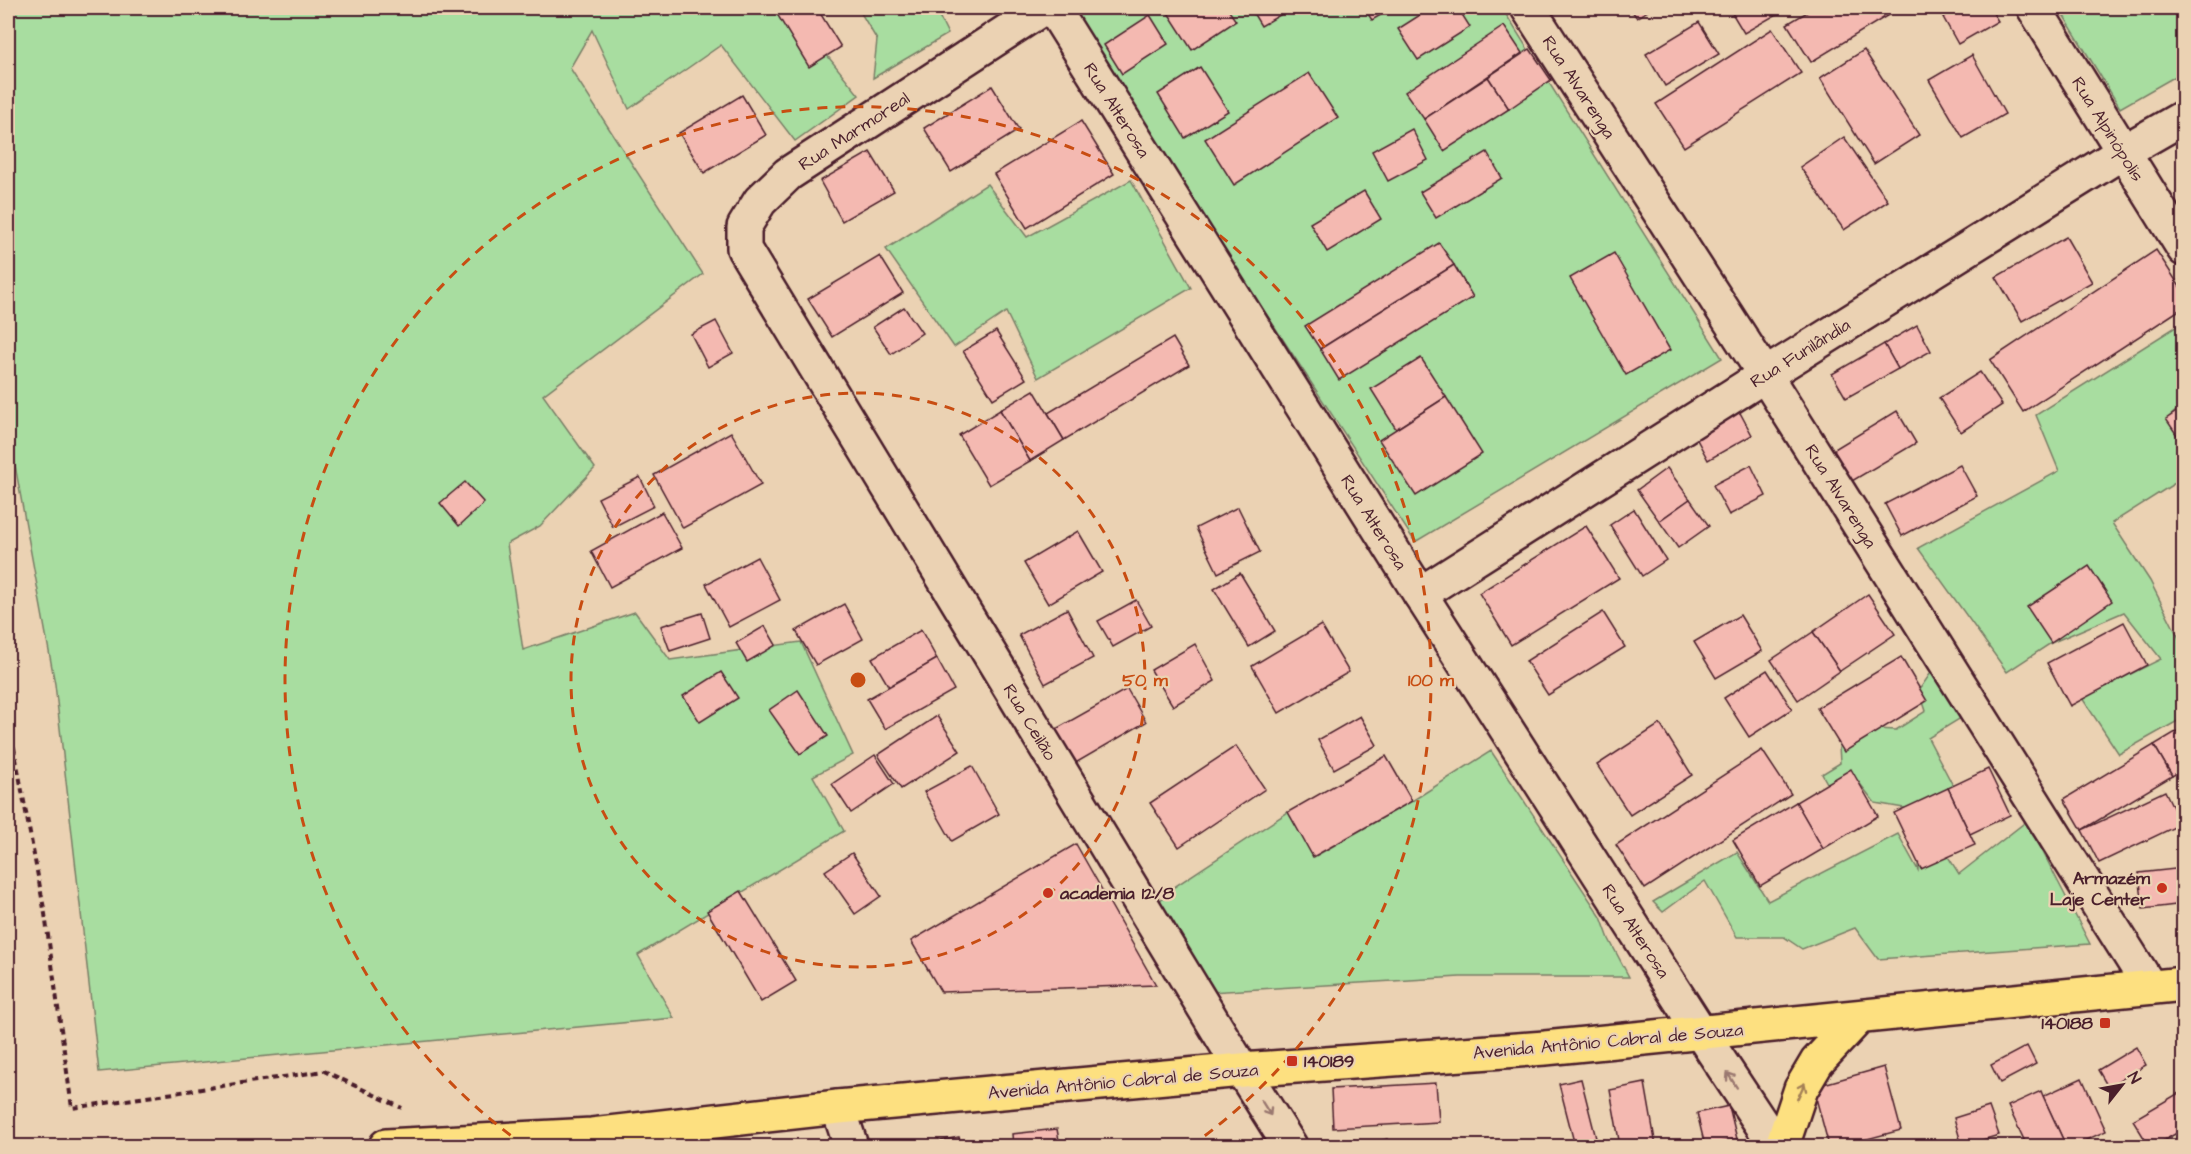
<svg xmlns="http://www.w3.org/2000/svg" width="2191" height="1154" font-family="'Architects Daughter',sans-serif">
<style>
.green{fill:#a8dda0;stroke:#797e66;stroke-width:1.5}
.building{fill:#f4b9b1;stroke:#4a1f2b;stroke-width:1.5}
.lines{fill:none;stroke-linecap:round;stroke-linejoin:round}
.street-casing{stroke:#4a1f2b;stroke-width:38}
.secondary-casing{stroke:#4a1f2b;stroke-width:38}
.primary-casing{stroke:#4a1f2b;stroke-width:38}
.path{stroke:#4a1f2b;stroke-width:4;stroke-dasharray:6 4.5;stroke-linecap:butt}
.street{stroke:#ebd2b3;stroke-width:33}
.secondary{stroke:#ebd2b3;stroke-width:33}
.primary{stroke:#fde080;stroke-width:33}
.oneway{stroke:#9a786f}
.oneway2{stroke:#a48056}
.ring{fill:none;stroke:#c84d12;stroke-width:3;stroke-dasharray:10 8}
.poi-dot{fill:#c8321e;stroke:#ebd2b3;stroke-width:2}
.labels{text-anchor:middle;stroke-width:4.5;stroke-linejoin:round;paint-order:stroke}
.street-label{font-size:18px;fill:#4a1f2b;stroke:#ebd2b3}
.poi-label{font-size:18px;font-weight:bold;fill:#4a1f2b;stroke:#ebd2b3;text-anchor:end}
.centre{fill:#c84d12;stroke:#ebd2b3;stroke-width:3}
.ring-label{font-size:18px;text-anchor:middle;font-weight:bold;fill:#c84d12;stroke:#ebd2b3;stroke-width:4.5;stroke-linejoin:round;paint-order:stroke}
</style>
<rect width="100%" height="100%" fill="#ebd2b3"/>
<filter id="ink" filterUnits="userSpaceOnUse"><feTurbulence type="fractalNoise" baseFrequency=".0167" numOctaves="2"/><feDisplacementMap in="SourceGraphic" scale="12" xChannelSelector="R" yChannelSelector="G"/><feConvolveMatrix kernelMatrix="1 2 1 2 8 2 1 2 1" color-interpolation-filters="sRGB"/></filter>
<g filter="url(#ink)">
<g class="green">
<polygon points="8,8 789,8 859,95 795,141 721,45 629,109 592,30 570,68 703,274 543,395 595,468 540,526 507,544 523,650 635,612 670,660 801,642 853,755 813,776 844,831 638,955 674,1018 99,1072 55,684 8,427"/>
<polygon points="858,8 935,8 948,34 873,78 877,40"/>
<polygon points="1072,8 1502,8 1722,358 1415,542 1068,10"/>
<polygon points="2059,8 2183,8 2183,72 2120,108"/>
<polygon points="1131,180 1191,288 1038,378 1006,312 954,347 886,249 987,184 1027,237"/>
<polygon points="2182,323 2184,325 2183,404 2167,419 2183,444 2183,478 2112,523 2150,581 2183,646 2183,718 2119,754 2082,698 2161,659 2124,612 2051,643 2007,672 1918,548 2059,471 2036,415"/>
<polygon points="1937,664 1955,695 1961,718 1928,738 1959,797 1921,811 1875,803 1857,780 1831,790 1822,774 1840,763 1838,727 1896,730 1926,711 1919,690"/>
<polygon points="1491,751 1601,917 1609,939 1629,977 1460,977 1210,992 1159,902 1168,891 1288,812 1314,857 1412,801"/>
<polygon points="2027,821 2090,944 1878,959 1855,928 1802,949 1784,937 1737,937 1705,881 1663,912 1653,902 1737,852 1768,901 1898,834 1918,870 1918,853 1942,847 1959,874"/>
</g>
<g class="building">
<polygon points="787,8 817,8 841,47 809,67 777,14"/>
<polygon points="1165,8 1227,8 1236,21 1192,50"/>
<polygon points="1250,8 1292,8 1261,26"/>
<polygon points="1364,8 1393,8 1372,20"/>
<polygon points="1431,8 1458,8 1470,27 1418,60 1398,29"/>
<polygon points="1630,8 1652,8 1637,18"/>
<polygon points="1729,8 1785,8 1786,9 1744,33"/>
<polygon points="1814,8 1900,8 1811,62 1787,24"/>
<polygon points="1961,8 1990,8 1998,21 1958,44 1943,17"/>
<polygon points="1150,15 1168,44 1122,74 1104,45"/>
<polygon points="1699,22 1719,54 1665,86 1646,54"/>
<polygon points="1504,26 1522,53 1424,119 1405,92"/>
<polygon points="1772,29 1801,73 1684,147 1656,104"/>
<polygon points="1530,49 1551,80 1509,109 1488,77"/>
<polygon points="1864,50 1919,135 1874,164 1820,78"/>
<polygon points="1972,55 2005,114 1963,138 1929,80"/>
<polygon points="1200,67 1228,111 1185,138 1158,94"/>
<polygon points="1309,73 1338,118 1234,185 1205,139"/>
<polygon points="1488,77 1509,109 1444,151 1424,119"/>
<polygon points="992,86 1019,130 951,172 924,128"/>
<polygon points="742,95 766,135 704,173 679,133"/>
<polygon points="1081,121 1114,174 1027,228 994,174"/>
<polygon points="1412,129 1428,160 1388,181 1372,151"/>
<polygon points="1844,137 1888,201 1844,230 1800,167"/>
<polygon points="870,152 894,191 842,221 820,181"/>
<polygon points="1487,152 1502,178 1436,218 1420,192"/>
<polygon points="1364,191 1381,219 1327,252 1310,223"/>
<polygon points="2066,237 2092,282 2022,321 1996,277"/>
<polygon points="1439,243 1454,265 1320,349 1305,326"/>
<polygon points="2156,250 2184,293 2184,307 2023,412 1990,360"/>
<polygon points="1614,253 1670,350 1626,375 1570,278"/>
<polygon points="880,256 903,293 832,337 808,299"/>
<polygon points="1454,265 1473,297 1339,380 1320,349"/>
<polygon points="904,307 922,333 891,354 873,327"/>
<polygon points="716,321 733,353 708,367 691,334"/>
<polygon points="1917,325 1931,351 1898,369 1884,344"/>
<polygon points="996,331 1026,379 993,399 963,351"/>
<polygon points="1173,338 1189,365 1064,440 1048,413"/>
<polygon points="1884,344 1898,369 1846,398 1832,374"/>
<polygon points="1421,358 1446,397 1396,429 1371,389"/>
<polygon points="1980,372 2002,405 1961,432 1939,398"/>
<polygon points="1034,390 1064,440 1030,461 1000,410"/>
<polygon points="1446,397 1482,454 1416,496 1379,440"/>
<polygon points="2184,407 2184,444 2183,444 2166,419"/>
<polygon points="1738,409 1752,435 1708,460 1694,434"/>
<polygon points="1000,410 1030,461 989,485 959,435"/>
<polygon points="1897,411 1916,443 1852,481 1833,450"/>
<polygon points="731,432 761,485 683,528 654,475"/>
<polygon points="1751,465 1766,496 1729,515 1713,485"/>
<polygon points="1960,465 1977,496 1902,536 1885,504"/>
<polygon points="1667,468 1690,499 1659,521 1637,490"/>
<polygon points="640,477 654,506 613,527 598,498"/>
<polygon points="465,482 484,503 459,526 440,503"/>
<polygon points="2184,491 2184,506 2177,495"/>
<polygon points="1690,499 1709,526 1678,548 1659,521"/>
<polygon points="1238,507 1260,552 1218,573 1196,528"/>
<polygon points="1634,509 1666,560 1642,576 1610,525"/>
<polygon points="662,512 682,548 610,587 591,551"/>
<polygon points="1586,526 1619,578 1511,645 1479,593"/>
<polygon points="1078,531 1102,572 1048,604 1024,563"/>
<polygon points="757,557 780,600 729,627 706,584"/>
<polygon points="2184,564 2184,578 2177,567"/>
<polygon points="2089,566 2112,601 2051,643 2027,607"/>
<polygon points="1240,573 1275,631 1249,647 1214,589"/>
<polygon points="1868,594 1895,634 1840,671 1813,632"/>
<polygon points="1136,600 1151,626 1113,647 1098,621"/>
<polygon points="844,604 863,639 816,665 796,631"/>
<polygon points="1067,609 1093,658 1045,684 1019,635"/>
<polygon points="1603,612 1625,647 1548,695 1526,661"/>
<polygon points="702,613 710,638 670,651 661,626"/>
<polygon points="1740,615 1762,651 1716,678 1694,642"/>
<polygon points="2124,622 2147,665 2070,706 2047,663"/>
<polygon points="1321,625 1349,672 1279,713 1252,666"/>
<polygon points="765,626 776,645 747,662 736,643"/>
<polygon points="921,630 937,659 889,687 872,658"/>
<polygon points="1813,632 1840,671 1798,700 1771,660"/>
<polygon points="1195,644 1215,681 1173,706 1151,670"/>
<polygon points="1901,657 1927,701 1844,752 1817,708"/>
<polygon points="937,659 954,690 885,729 867,699"/>
<polygon points="1767,670 1792,709 1749,737 1724,698"/>
<polygon points="721,672 738,698 700,722 683,696"/>
<polygon points="1127,689 1146,722 1067,768 1047,734"/>
<polygon points="798,690 828,736 800,754 769,710"/>
<polygon points="937,716 960,751 901,789 878,755"/>
<polygon points="1360,716 1377,745 1334,769 1318,740"/>
<polygon points="1660,724 1692,775 1630,815 1597,765"/>
<polygon points="2184,727 2184,769 2172,776 2154,745"/>
<polygon points="2154,745 2172,776 2082,830 2064,799"/>
<polygon points="1236,746 1265,789 1179,847 1150,803"/>
<polygon points="1762,750 1791,794 1645,889 1616,845"/>
<polygon points="875,755 894,784 851,813 832,784"/>
<polygon points="1386,756 1412,801 1313,857 1288,812"/>
<polygon points="972,766 999,814 952,841 924,792"/>
<polygon points="1851,769 1878,816 1823,849 1796,802"/>
<polygon points="1988,769 2010,815 1970,834 1948,788"/>
<polygon points="1948,788 1975,845 1921,869 1894,813"/>
<polygon points="2165,791 2181,824 2099,863 2082,830"/>
<polygon points="1796,802 1823,849 1760,886 1733,840"/>
<polygon points="1076,844 1156,985 941,992 911,941"/>
<polygon points="852,853 881,896 855,914 825,871"/>
<polygon points="2184,868 2184,904 2143,909 2139,873"/>
<polygon points="741,891 796,981 761,1002 707,911"/>
<polygon points="2027,1046 2036,1064 2000,1083 1991,1065"/>
<polygon points="2136,1047 2146,1065 2108,1087 2098,1070"/>
<polygon points="1884,1067 1901,1130 1841,1146 1829,1146 1813,1087"/>
<polygon points="2082,1078 2106,1131 2073,1146 2066,1146 2043,1096"/>
<polygon points="1581,1079 1598,1146 1575,1146 1559,1084"/>
<polygon points="1436,1083 1439,1122 1333,1128 1331,1089"/>
<polygon points="1645,1083 1656,1146 1620,1146 1610,1090"/>
<polygon points="2184,1090 2184,1129 2154,1146 2149,1146 2133,1120"/>
<polygon points="2041,1091 2043,1096 2066,1146 2027,1146 2008,1106"/>
<polygon points="1729,1106 1737,1139 1705,1146 1697,1113"/>
<polygon points="1989,1107 1999,1135 1962,1146 1954,1118"/>
<polygon points="1057,1129 1060,1146 1013,1146 1012,1134"/>
<polygon points="1267,1136 1273,1146 1248,1146"/>
<polygon points="959,1137 961,1146 925,1146 925,1144"/>
<polygon points="1387,1139 1389,1146 1364,1146"/>
</g>
<g class="lines">
<g class="street-casing">
<g id="street">
<polyline points="1043,8 788,174 760,201 744,227 744,249 1242,1070"/>
<polyline points="1053,8 1420,594 1701,1033"/>
<polyline points="1528,8 1765,375 2150,987"/>
<polyline points="2034,8 2184,249"/>
<polyline points="1420,594 1765,375 2123,152 2184,117"/>
<polyline points="838,1107 851,1146"/>
</g>
</g>
<g class="secondary-casing">
<g id="secondary">
<polyline points="1701,1033 1776,1146"/>
<polyline points="1242,1070 1290,1146"/>
</g>
</g>
<g class="primary-casing">
<g id="primary">
<polyline points="386,1146 592,1135 838,1107 1242,1070 1545,1048 2184,984"/>
<polyline points="1782,1146 1801,1089 1817,1062 1858,1018"/>
</g>
</g>
<polyline class="path" points="8,716 45,914 72,1108 324,1071 402,1108"/>
<use href="#street" class="street"/>
<use href="#secondary" class="secondary"/>
<use href="#primary" class="primary"/>
</g>
<defs><path id="oneway-shaft" d="M-6 0H5M1.5-3L5.5 0L1.5 3" fill="none" stroke-width="1.6" stroke-linecap="round" stroke-linejoin="round" transform="scale(1.5)"/></defs>
<g class="oneway">
<use href="#oneway-shaft" transform="translate(1732 1080) rotate(-123)"/>
<use href="#oneway-shaft" transform="translate(1266 1108) rotate(58)"/>
</g>
<use class="oneway2" href="#oneway-shaft" transform="translate(1801 1091) rotate(-65)"/>
</g>
<g class="ring">
<circle cx="858" cy="680" r="287"/>
<path d="M525 1146A573 573 0 1 1 1191 1146"/>
</g>
<g class="poi-dot">
<circle cx="2162" cy="888" r="6"/>
<circle cx="1048" cy="893" r="6"/>
<rect x="2099" y="1017" width="12" height="12" rx="3"/>
<rect x="1286" y="1055" width="12" height="12" rx="3"/>
</g>
<g class="labels">
<g class="street-label">
<text transform="translate(1579 87) rotate(57)" y="6">Rua Alvarenga</text>
<text transform="translate(1117 110) rotate(58)" y="6">Rua Alterosa</text>
<text transform="translate(2108 129) rotate(58)" y="6">Rua Alpinópolis</text>
<text transform="translate(854 131) rotate(-33)" y="6">Rua Marmoreal</text>
<text transform="translate(1800 353) rotate(-32)" y="6">Rua Funilândia</text>
<text transform="translate(1841 496) rotate(58)" y="6">Rua Alvarenga</text>
<text transform="translate(1374 522) rotate(58)" y="6">Rua Alterosa</text>
<text transform="translate(1030 722) rotate(59)" y="6">Rua Ceilão</text>
<text transform="translate(1636 931) rotate(57)" y="6">Rua Alterosa</text>
<text transform="translate(1608 1041) rotate(-5)" y="6">Avenida Antônio Cabral de Souza</text>
<text transform="translate(1123 1081) rotate(-5)" y="6">Avenida Antônio Cabral de Souza</text>
</g>
<g class="poi-label">
<text x="2150" y="884">Armazém<tspan x="2150" dy="21">Laje Center</tspan></text>
<text x="1060" y="899" text-anchor="start">academia 12/8</text>
<text x="2093" y="1029">140188</text>
<text x="1304" y="1067" text-anchor="start">140189</text>
</g>
</g>
<circle cx="858" cy="680" r="9" class="centre"/>
<g class="ring-label">
<text x="1145" y="686">50 m</text>
<text x="1431" y="686">100 m</text>
</g>
<rect width="2191" height="1154" fill="none" stroke="#ebd2b3" stroke-width="30"/>
<rect x="15" y="15" width="2161" height="1124" fill="none" stroke="#4a1f2b" stroke-width="2" filter="url(#ink)"/>
<g transform="translate(2122 1085) rotate(59)" stroke="#ebd2b3" stroke-width="4.5" paint-order="stroke">
<path d="M0-4.5L10 22L0 15L-10 22Z" fill="#4a1f2b"/>
<text y="-9" font-size="16" font-weight="bold" text-anchor="middle" fill="#4a1f2b">N</text>
</g>
</svg>
